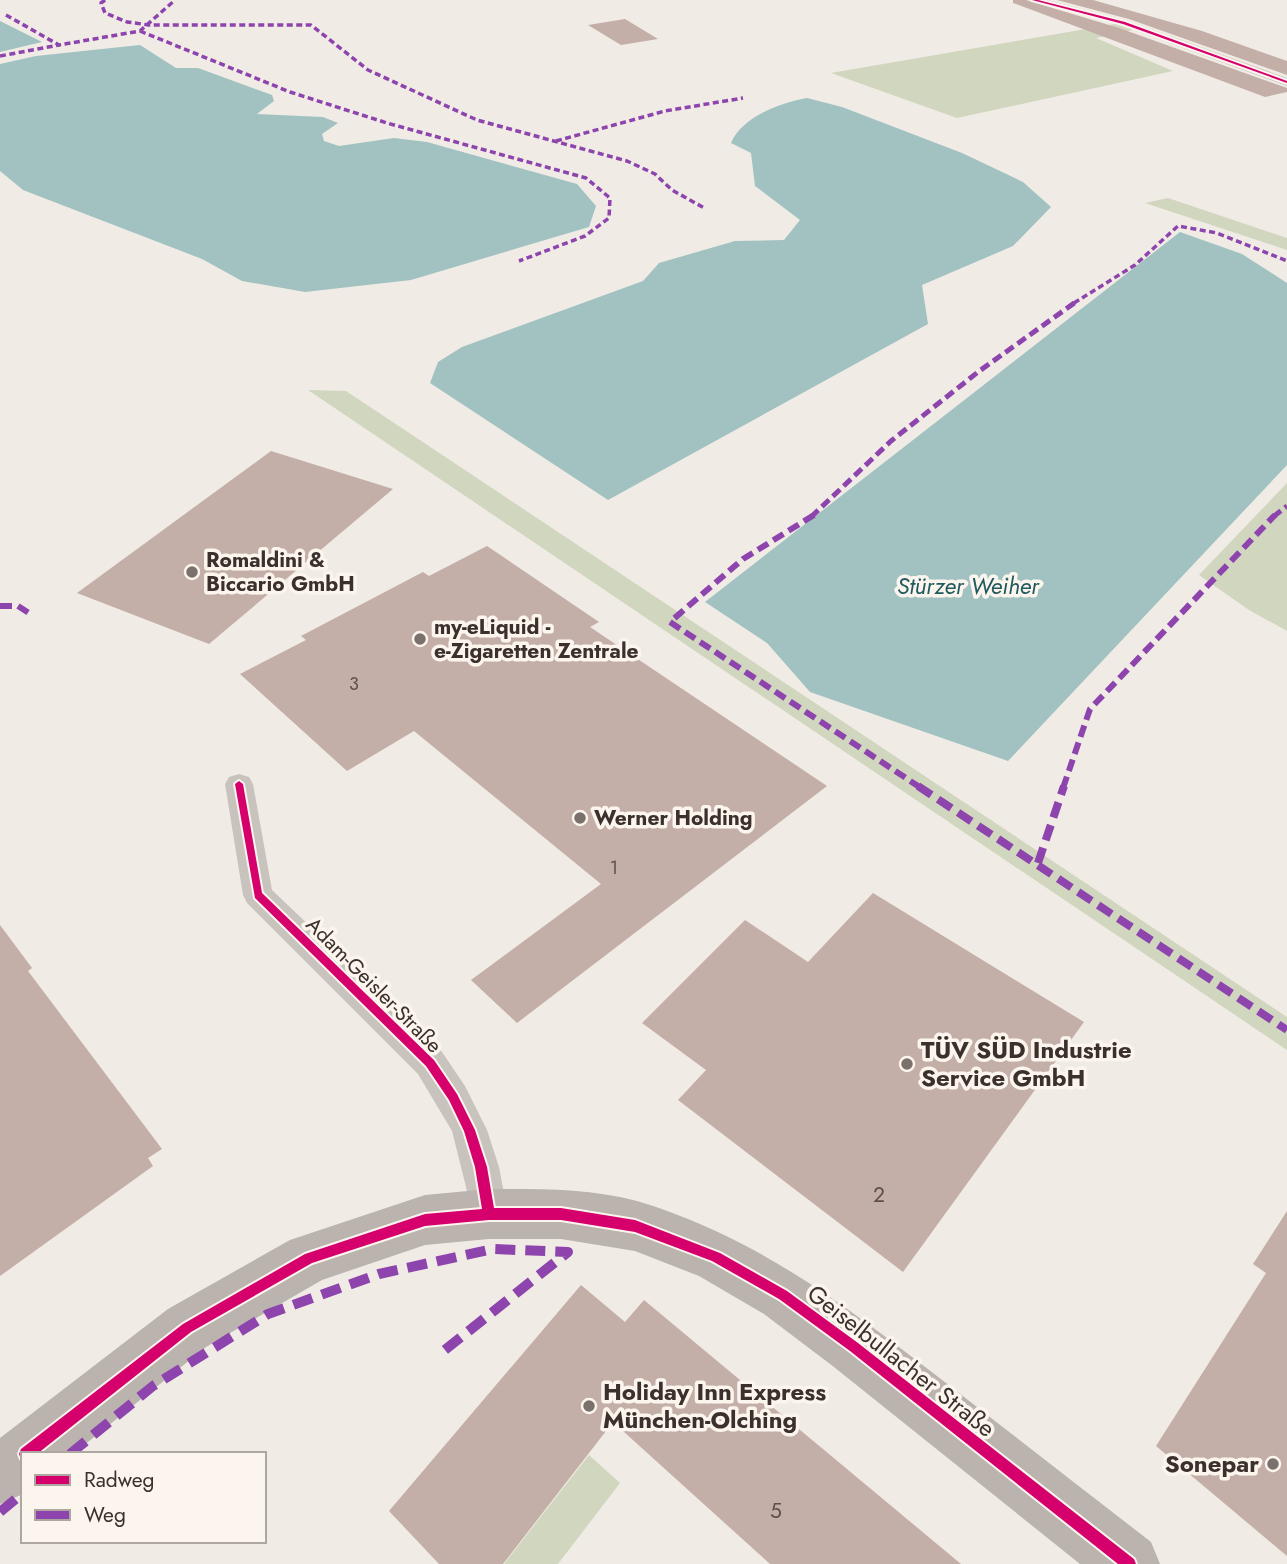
<svg xmlns="http://www.w3.org/2000/svg" width="1287" height="1564" font-family="Jost,sans-serif">
<style>
.green{fill:#d1d6bf}
.water{fill:#a1c2c1}
.building{fill:#c3afa7}
.lines{fill:none;stroke-linecap:round;stroke-linejoin:round}
.street{fill:#c9c3be;fill-rule:evenodd}
.secondary{fill:#bab3ae;fill-rule:evenodd}
.quiet-far4{stroke:#8e44ad;stroke-width:3.5;stroke-dasharray:6 3.5;stroke-linecap:butt}
.quiet-far3{stroke:#8e44ad;stroke-width:5;stroke-dasharray:10 5;stroke-linecap:butt}
.quiet-far2{stroke:#8e44ad;stroke-width:6;stroke-dasharray:12 6;stroke-linecap:butt}
.quiet-far1{stroke:#8e44ad;stroke-width:8;stroke-dasharray:16 8;stroke-linecap:butt}
.quiet{stroke:#8e44ad;stroke-width:10;stroke-dasharray:20 10;stroke-linecap:butt}
.cycleway-casing{stroke:#fbf5ee;stroke-width:4}
.cycleway{fill:#d6006c;fill-rule:evenodd}
.poi-dot{fill:#7a716c;stroke:#fbf5ee;stroke-width:2.5}
.labels{text-anchor:middle;stroke-width:7;stroke-linejoin:round;paint-order:stroke}
.number-label{font-size:18px;fill:#5d504a}
.poi-label{font-size:21px;font-weight:bold;fill:#3b302b;stroke:#fbf5ee;text-anchor:start}
.street-label{font-size:21px;fill:#3b302b;stroke:#fbf5ee}
.near-number-label{font-size:21px;fill:#5d504a}
.water-label{font-size:23px;font-style:italic;fill:#1f5a5e;stroke:#fbf5ee}
.near-poi-label{font-size:24px;font-weight:bold;fill:#3b302b;stroke:#fbf5ee;text-anchor:start}
.near-street-label{font-size:24px;fill:#3b302b;stroke:#fbf5ee}
</style>
<rect width="100%" height="100%" fill="#f0ebe5"/>
<g class="green">
<polygon points="1115,24 1133,30 1096,38 1173,71 957,118 831,73"/>
<polygon points="1168,198 1287,238 1287,250 1145,203"/>
<polygon points="308,390 346,391 1287,1017 1287,1050"/>
<polygon points="1287,483 1287,631 1249,610 1199,575"/>
<polygon points="589,1455 620,1483 558,1564 504,1564"/>
</g>
<g class="water">
<polygon points="0,21 42,42 0,52"/>
<polygon points="140,45 176,68 198,68 272,95 274,101 257,114 323,117 338,123 322,134 324,141 339,146 394,138 427,142 577,184 596,206 589,227 411,280 305,292 242,281 202,259 23,190 0,171 0,64 36,56"/>
<path d="M807,98L842,107L962,153L1023,182L1051,207L1013,246L922,285L928,324L608,500L430,383L438,362L462,347L643,281L659,263L735,241L784,240L800,220L755,186L751,153L731,143C742,116 781,103 807,98Z"/>
<polygon points="1180,232 1242,254 1287,283 1287,465 1008,761 810,692 767,643 705,602"/>
</g>
<g class="building">
<polygon points="1013,0 1026,0 1119,28 1287,88 1287,92 1265,97 1013,3"/>
<polygon points="1057,0 1093,0 1202,31 1287,61 1287,75 1129,19"/>
<polygon points="625,19 658,39 621,45 588,25"/>
<polygon points="271,451 393,489 209,644 77,593"/>
<polygon points="487,546 599,622 590,627 827,786 517,1023 471,980 601,884 414,731 347,771 240,674 306,640 301,636 423,572 429,576"/>
<polygon points="873,893 1084,1022 903,1272 678,1100 706,1070 642,1023 745,920 808,962"/>
<polygon points="0,925 32,968 28,971 162,1149 148,1158 153,1166 0,1276"/>
<polygon points="1287,1211 1287,1556 1156,1446 1266,1273 1253,1264"/>
<polygon points="581,1285 625,1322 644,1300 961,1564 770,1564 613,1422 503,1564 439,1564 389,1511"/>
</g>
<g class="lines">
<g class="street">
<polygon points="1029,0 1047,0 1128,21 1287,78 1287,86 1120,25"/>
<polygon points="239,774 249,777 253,784 272,890 442,1052 465,1086 487,1130 499,1167 508,1214 502,1227 489,1232 476,1227 452,1131 418,1074 247,903 243,895 225,784 229,777"/>
</g>
<path class="secondary" d="M489,1189C538,1189 589,1188 637,1201C758,1237 851,1310 950,1386C1017,1438 1084,1490 1151,1542L1160,1564H1080L834,1367L764,1314L699,1276L635,1251L561,1239H489L425,1245L322,1280L206,1347L73,1454H23V1494L0,1504V1438L168,1309L290,1240L425,1195Z"/>
<g class="quiet-far4">
<polyline points="105,0 101,3 105,13 127,22 149,25 311,25 368,70 477,120 627,161 655,174 672,190 706,209"/>
<polyline points="6,15 59,45 140,31 175,0"/>
<polyline points="140,31 290,92 387,123 586,178 610,198 609,218 585,236 519,261"/>
<polyline points="0,56 59,45"/>
<polyline points="556,141 665,111 743,98"/>
<polyline points="1074,303 1135,265 1178,226 1217,233 1287,261"/>
</g>
<g class="quiet-far3">
<polyline points="811,517 891,441 978,372 1077,301"/>
<polyline points="1273,517 1287,506"/>
</g>
<g class="quiet-far2">
<polyline points="814,515 743,559 670,622 921,788"/>
<polyline points="0,606 18,606 32,615"/>
<polyline points="1063,788 1090,709 1275,515"/>
</g>
<g class="quiet-far1">
<polyline points="918,786 1287,1030"/>
<polyline points="1038,863 1064,786"/>
</g>
<g class="quiet">
<polyline points="70,1454 153,1386 268,1314 379,1274 493,1249 568,1252 441,1353"/>
<polyline points="0,1512 23,1493"/>
</g>
<g class="cycleway-casing">
<g id="cycleway">
<polygon points="1032,0 1038,0 1125,22 1287,81 1287,83 1123,24"/>
<polygon points="239,781 243,784 262,893 434,1060 457,1094 475,1130 487,1167 494,1208 561,1208 635,1220 720,1253 787,1291 858,1343 1134,1559 1136,1564 1118,1564 850,1351 779,1299 712,1261 635,1232 561,1220 489,1220 425,1226 312,1263 191,1332 37,1454 23,1454 23,1459 21,1459 19,1454 21,1449 183,1324 305,1254 425,1214 482,1209 475,1167 464,1131 449,1100 426,1066 255,898 235,784"/>
</g>
</g>
<use href="#cycleway" class="cycleway"/>
</g>
<g class="poi-dot">
<circle cx="192" cy="572" r="7"/>
<circle cx="420" cy="639" r="7"/>
<circle cx="580" cy="818" r="7"/>
<circle cx="907" cy="1064" r="7"/>
<circle cx="589" cy="1406" r="7"/>
<circle cx="1273" cy="1464" r="7"/>
</g>
<g class="labels">
<g class="number-label">
<text x="354" y="690">3</text>
<text x="614" y="874">1</text>
</g>
<g class="poi-label">
<text x="206" y="567">Romaldini &amp;<tspan x="206" dy="24">Biccario GmbH</tspan></text>
<text x="434" y="634">my-eLiquid -<tspan x="434" dy="24">e-Zigaretten Zentrale</tspan></text>
<text x="594" y="825">Werner Holding</text>
</g>
<g class="street-label">
<text transform="translate(374 985) rotate(45)" y="7">Adam-Geisler-Straße</text>
</g>
<g class="near-number-label">
<text x="879" y="1202">2</text>
<text x="776" y="1518">5</text>
</g>
<g class="water-label">
<text x="968" y="594">Stürzer Weiher</text>
</g>
<g class="near-poi-label">
<text x="921" y="1058">TÜV SÜD Industrie<tspan x="921" dy="28">Service GmbH</tspan></text>
<text x="603" y="1400">Holiday Inn Express<tspan x="603" dy="28">München-Olching</tspan></text>
<text x="1259" y="1472" text-anchor="end">Sonepar</text>
</g>
<g class="near-street-label">
<text transform="translate(901 1361) rotate(38)" y="8">Geiselbullacher Straße</text>
</g>
</g>
<rect x="21" y="1452" width="245" height="91" fill="#fbf5ee" stroke="#aea6a0" stroke-width="2"/>
<rect x="35" y="1475" width="35" height="10" fill="#d6006c" stroke="#aea6a0" stroke-width="2"/>
<text x="84" y="1487" font-size="21" fill="#3b302b">Radweg</text>
<rect x="35" y="1510" width="35" height="10" fill="#8e44ad" stroke="#aea6a0" stroke-width="2"/>
<text x="84" y="1522" font-size="21" fill="#3b302b">Weg</text>
</svg>
